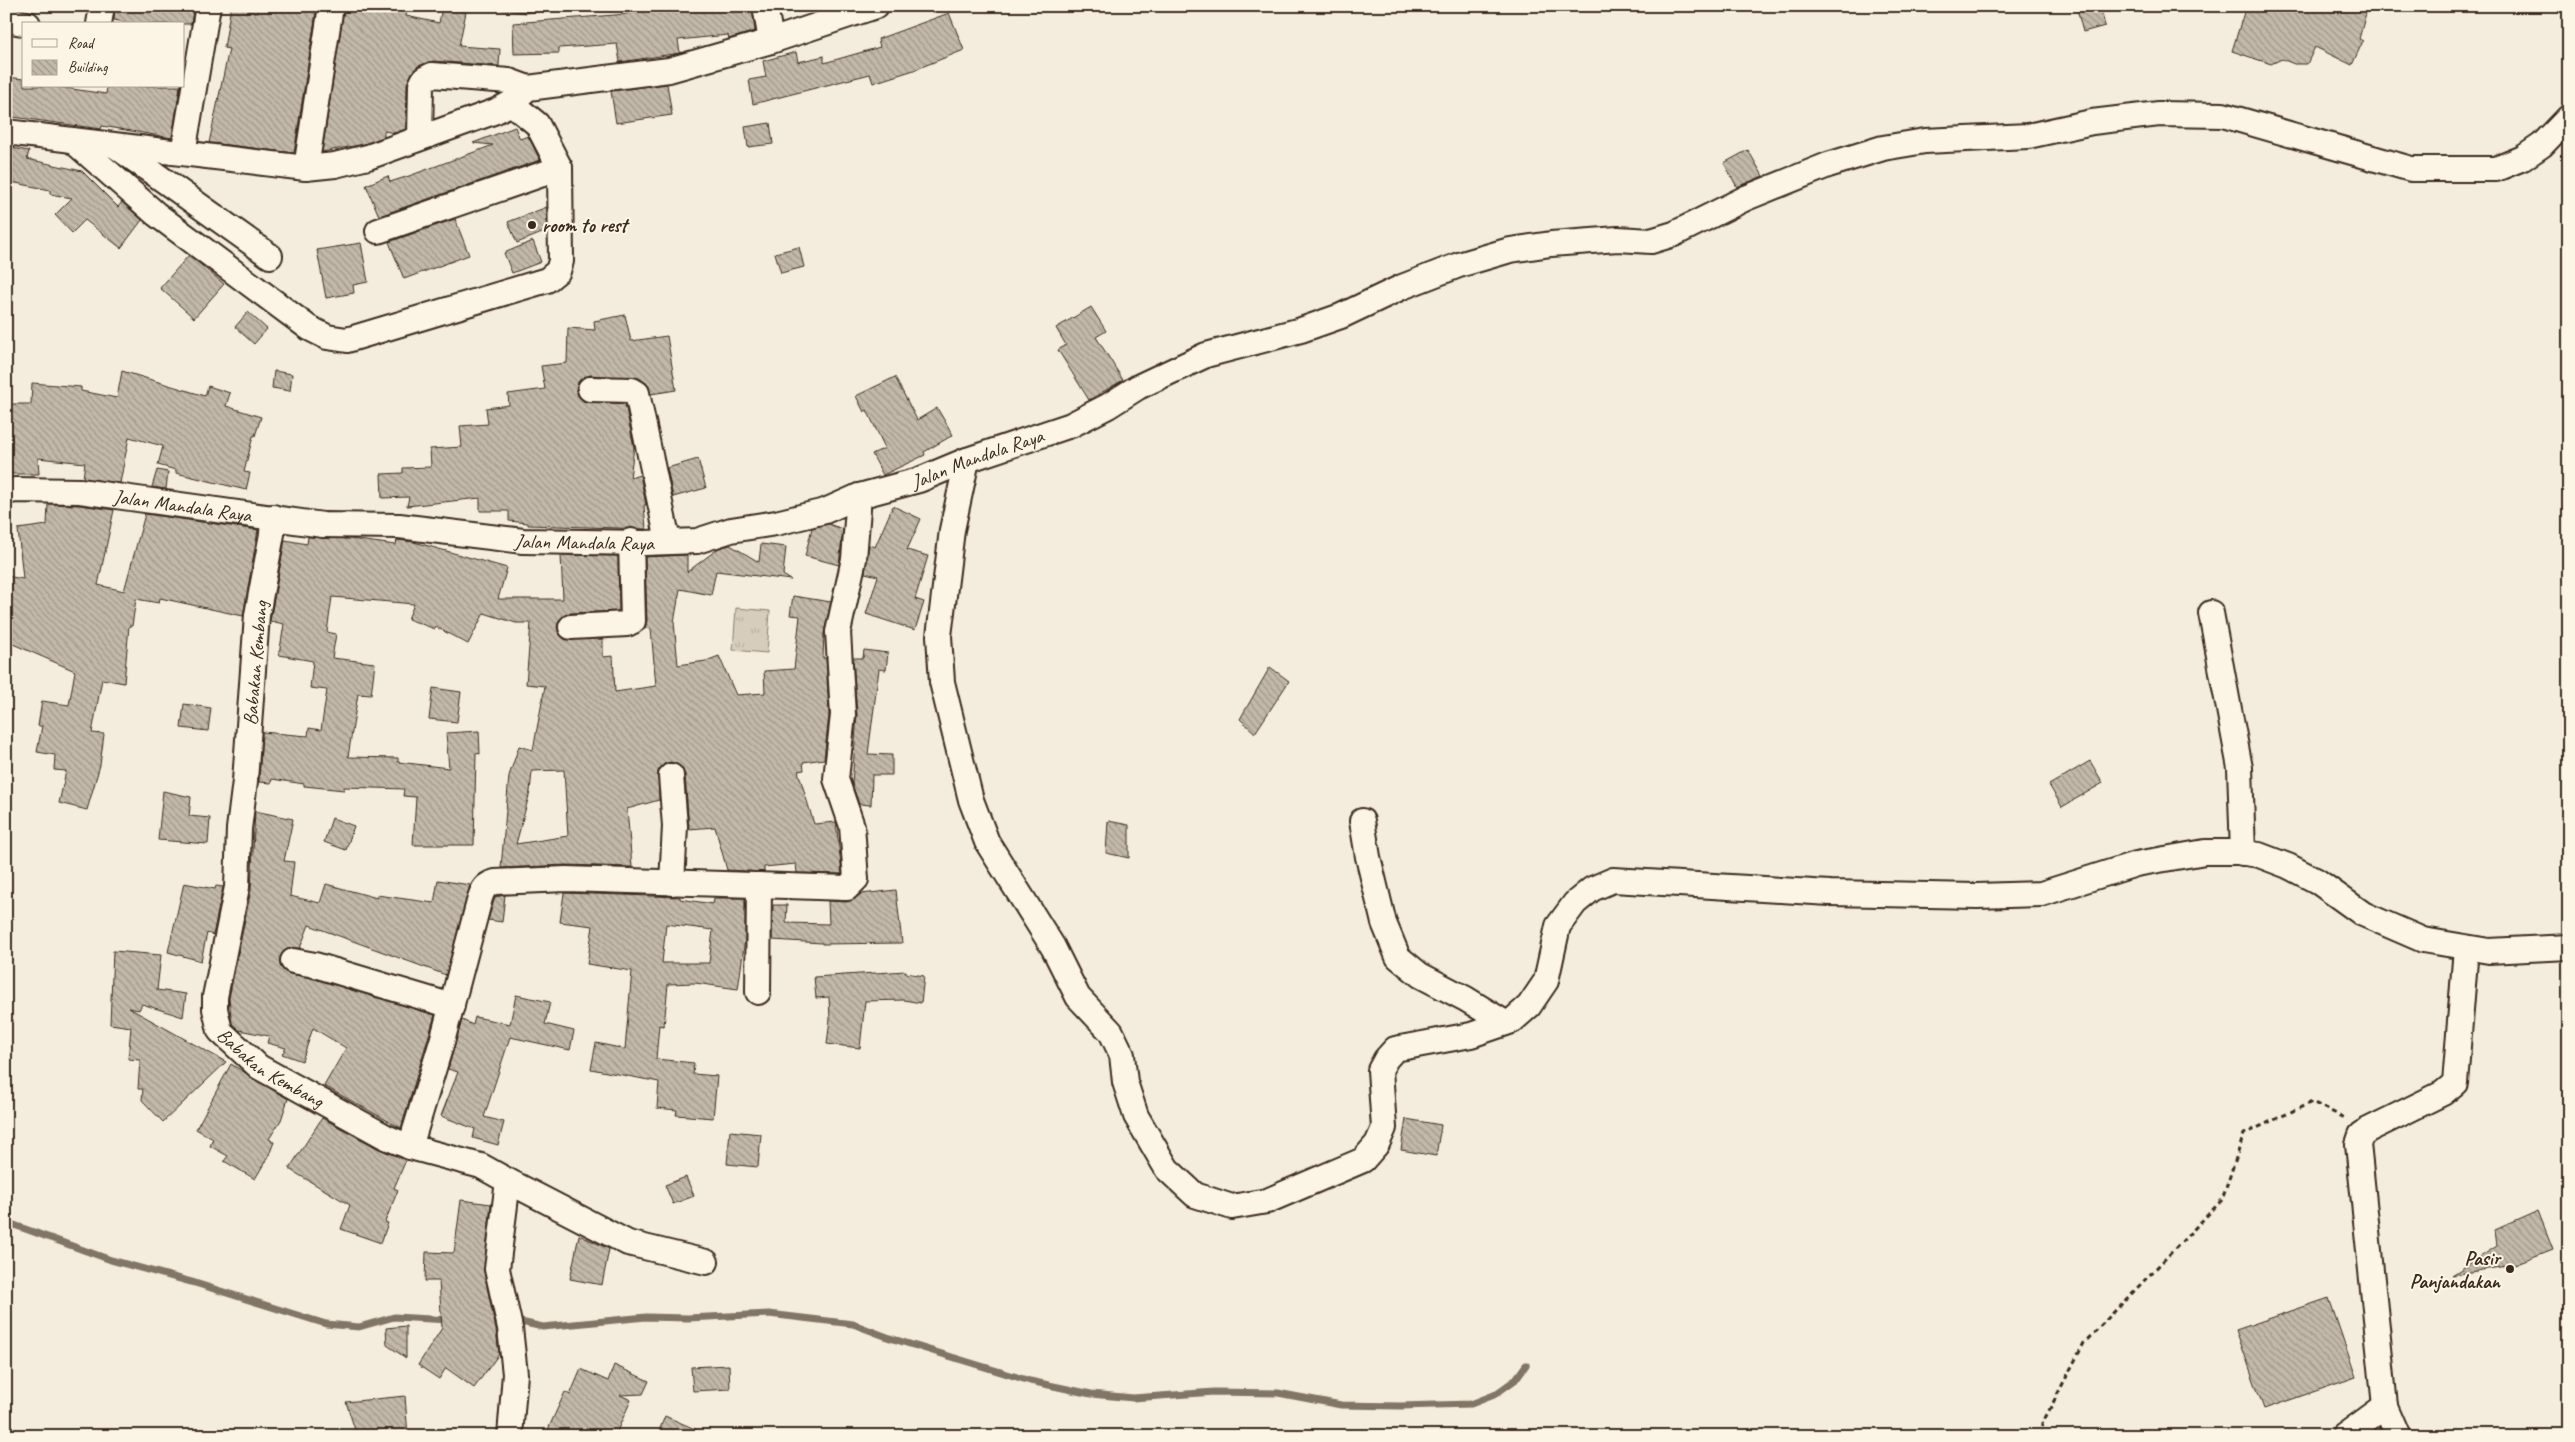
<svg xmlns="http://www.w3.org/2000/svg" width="2575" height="1442" font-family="Caveat,sans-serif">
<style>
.park{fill:url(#park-tufts);stroke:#887c6e}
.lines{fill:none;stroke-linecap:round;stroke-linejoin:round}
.stream{stroke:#817466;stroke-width:7}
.building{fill:url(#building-back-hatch);stroke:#3b2a1e;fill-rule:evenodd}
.minor-casing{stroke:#3b2a1e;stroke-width:28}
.path{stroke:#3b2a1e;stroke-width:3;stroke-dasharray:5 4;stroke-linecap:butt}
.minor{stroke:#fcf5e5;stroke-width:24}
.poi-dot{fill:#3b2a1e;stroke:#fcf5e5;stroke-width:2}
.labels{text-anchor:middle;stroke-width:4;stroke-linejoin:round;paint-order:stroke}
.poi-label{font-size:20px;font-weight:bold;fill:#3b2a1e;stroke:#fcf5e5;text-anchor:start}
.street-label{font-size:20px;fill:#3b2a1e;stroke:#fcf5e5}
</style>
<defs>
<pattern id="park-tufts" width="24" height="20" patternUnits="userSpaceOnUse" patternTransform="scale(1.25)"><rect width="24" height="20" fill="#d6cdbd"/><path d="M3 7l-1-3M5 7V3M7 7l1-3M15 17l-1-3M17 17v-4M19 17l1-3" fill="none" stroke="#b9b0a2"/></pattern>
<pattern id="building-back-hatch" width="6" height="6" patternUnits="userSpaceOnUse" patternTransform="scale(1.25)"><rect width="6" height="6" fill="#c3b9aa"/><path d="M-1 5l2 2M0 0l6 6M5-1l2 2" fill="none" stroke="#a0978a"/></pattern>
</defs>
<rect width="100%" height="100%" fill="#f4eddd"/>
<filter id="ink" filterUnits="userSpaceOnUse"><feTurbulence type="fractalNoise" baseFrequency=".02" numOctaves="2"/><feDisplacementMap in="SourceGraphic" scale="10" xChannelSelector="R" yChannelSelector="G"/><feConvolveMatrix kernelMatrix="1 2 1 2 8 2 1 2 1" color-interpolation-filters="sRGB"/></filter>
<g filter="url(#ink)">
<polygon class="park" points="736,608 770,611 767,653 733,650"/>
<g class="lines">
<g class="stream">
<polyline points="494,6 526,10 559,6"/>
<polyline points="6,1222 111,1260 195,1283 326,1324 359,1327 394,1317 449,1320"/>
<polyline points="512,1320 543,1327 646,1317 688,1318 769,1314 853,1324 890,1338 1030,1381 1091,1394 1133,1398 1214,1392 1278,1393 1341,1405 1400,1406 1471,1404 1494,1395 1515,1380 1526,1365"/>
</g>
</g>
<g class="building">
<polygon points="115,6 175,6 193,10 191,24 135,24 114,20"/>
<polygon points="231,6 317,6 294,153 209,143 229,49 224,48"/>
<polygon points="344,6 408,6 406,16 439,23 442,7 466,12 459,46 500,49 499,66 433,61 418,66 412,73 407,84 406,129 395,133 384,131 384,137 364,144 322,152"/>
<polygon points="663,6 752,6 755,31 729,39 728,35 678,40 680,53 620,62 617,44 559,48 559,53 514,54 513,23 627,14 629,10"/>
<polygon points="2089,6 2100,6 2105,26 2083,32 2077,9"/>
<polygon points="2246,6 2368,6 2359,39 2363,41 2352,65 2315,47 2307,64 2294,64 2282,59 2271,64 2232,51"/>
<polygon points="949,13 964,50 914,70 873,83 870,74 753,104 749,80 766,77 763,61 796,52 798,62 824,56 824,63 880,47 878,39"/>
<polygon points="6,77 24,79 24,86 52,86 106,94 107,86 180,86 172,138 102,126 101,129 6,116"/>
<polygon points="667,84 672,115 616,123 611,91"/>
<polygon points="770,123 773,144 748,147 745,127"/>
<polygon points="515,127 520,139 528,136 540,160 379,216 366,185 388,176 390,182 409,176 469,154 493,145 473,143"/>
<polygon points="6,147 29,151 27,159 82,171 118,207 122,202 142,220 121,248 85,220 72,233 55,215 72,198 50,194 50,190 6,181"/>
<polygon points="1748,150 1763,176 1737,187 1724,163"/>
<polygon points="547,207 547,231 517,243 508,222"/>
<polygon points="455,219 469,255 404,279 389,242"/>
<polygon points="533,241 541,262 512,273 504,253"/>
<polygon points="361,243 368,282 353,285 354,293 326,298 317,250"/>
<polygon points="799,247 804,267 781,273 775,253"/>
<polygon points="189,255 224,284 194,318 160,288"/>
<polygon points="1091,307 1106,331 1096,337 1123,380 1089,400 1058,350 1066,345 1056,328"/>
<polygon points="248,312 267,329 254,344 235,327"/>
<polygon points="625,315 631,341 667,336 676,390 651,394 648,385 639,378 590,375 579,381 576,389 578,396 583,401 625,404 634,447 630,478 640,475 646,505 644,505 646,529 528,525 528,523 509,521 509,511 480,511 480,498 407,506 409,497 382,498 381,474 403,473 403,468 431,467 430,449 462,447 460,426 488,424 486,408 509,405 508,394 545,389 541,366 567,363 568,328 595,330 594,321"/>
<polygon points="122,371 205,396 208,386 230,393 226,406 261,417 255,436 253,436 244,472 250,473 246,490 176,473 176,470 158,465 163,446 129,437 120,483 83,478 85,463 38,458 39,474 11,474 11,460 6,460 6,404 31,404 32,383 81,387 81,391 117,398"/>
<polygon points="274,371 292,374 290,391 272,388"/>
<polygon points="895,377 917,420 937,408 953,435 924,452 925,455 883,475 872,454 885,448 867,410 864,412 856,396"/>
<polygon points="698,459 706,488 673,497 667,468"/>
<polygon points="157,470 168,472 166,489 152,487"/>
<polygon points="48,504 79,505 114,510 98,585 124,591 145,514 258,530 243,616 160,598 159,603 136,599 132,626 129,626 124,683 102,679 92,733 104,734 100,765 87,810 59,803 66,771 54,770 55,755 37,752 42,726 38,726 42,701 69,705 75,671 6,641 6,576 23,579 18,529 47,525"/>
<polygon points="893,506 921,519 907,550 928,556 915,599 924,602 915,630 866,614 878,576 865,573 869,545 875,547"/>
<polygon points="828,524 843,529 839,565 805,556 812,528"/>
<path d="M308,537L350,539L396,545L397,540L414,542L507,568L498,599H563L561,555L618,556L619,611L570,613L559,620L557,627L559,634L565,639H603V657L613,656L615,692L656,686L651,629L645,628L647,621L645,557L687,555V572L719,548L730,545L759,562L761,544L786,547L783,575L791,580L716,571L711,595L680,589L674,622L678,665L706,661L719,656L736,695L765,693L764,671L794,669L800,616L790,615L793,596L831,602L824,633L823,658H826L829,715L824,759L803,762L804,770L798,771L814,824L836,822L842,874L797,873L796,864L764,867V872L727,870L715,827L689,829L685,774L677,764L670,762L664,764L658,771L659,800L627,809L632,867L566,865L501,868L509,776L519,746L533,750L545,686L526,684L531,623H516L484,613L468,644L436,627L435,629L408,619L414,604L332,597L327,632L336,634L332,658L375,663L371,695L358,694L348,757L398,758V762L449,768L446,733L479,731L480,754L476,753L474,845H413L416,797L403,796L404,789L344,787V790L304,786V784L272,779L271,783L259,782L262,732L308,736L309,728L321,730L327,690L310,688L313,661L279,655L284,624L270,621L285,540L307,544ZM564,770L568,836L516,844L530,792L532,771Z"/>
<polygon points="864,650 888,653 886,670 879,669 868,754 892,755 892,775 872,775 871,805 859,804 852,784 857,714 853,658 863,658"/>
<polygon points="1270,667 1289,681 1255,733 1240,719"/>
<polygon points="433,688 461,692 457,722 429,719"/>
<polygon points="184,704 211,708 208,731 181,728"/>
<polygon points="2090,761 2103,783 2062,807 2049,785"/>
<polygon points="163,791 191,797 189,816 210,818 208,844 158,840"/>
<polygon points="255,811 293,819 284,861 294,862 290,896 320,903 326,884 377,898 377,895 434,903 438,880 470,885 446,975 309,925 300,948 288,948 280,958 280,966 290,974 312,978 435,1015 401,1128 324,1086 346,1048 313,1028 302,1061 282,1054 286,1048 267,1043 269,1036 239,1030 232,1024 229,998 251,890"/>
<polygon points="332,818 354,826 346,850 324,842"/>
<polygon points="1108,821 1129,825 1129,858 1106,853"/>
<polygon points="184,883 215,889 216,886 223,887 213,935 207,933 201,961 168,952"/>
<polygon points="896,890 902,943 822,944 822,943 772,940 773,905 787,905 786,923 829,924 828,901 847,902 861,894"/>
<path d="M564,893L680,897V899L713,904L714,898H745V939L738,989L695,983L668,984L664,1026L659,1025L656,1059L694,1063L693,1074L717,1076L713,1118L676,1115L677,1110L657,1108L659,1082L591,1069L596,1043L625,1049L632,971L587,964L593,926L560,922ZM666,924L713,930L709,963H662Z"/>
<polygon points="505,895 502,922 488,920 495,897"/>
<polygon points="113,951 161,955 157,990 186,994 183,1017 142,1004 139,1010 129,1008 226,1062 163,1122 142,1100 143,1089 138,1089 140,1060 128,1059 131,1027 110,1024"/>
<polygon points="906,971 906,973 924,976 921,1003 904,1000 865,1001 860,1048 827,1044 830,1019 829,997 816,998 814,977"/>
<polygon points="516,995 550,1002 545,1024 574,1031 570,1050 510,1037 484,1117 504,1122 498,1145 473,1138 475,1129 441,1116 458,1072 448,1069 462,1020 473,1025 475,1017 510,1024"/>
<polygon points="231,1064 288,1099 281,1120 269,1139 274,1142 269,1155 255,1179 224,1161 228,1156 210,1146 213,1139 196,1129"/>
<polygon points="322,1118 379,1149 406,1160 394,1188 398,1190 385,1222 388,1223 381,1243 341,1229 350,1205 289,1169"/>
<polygon points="1406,1119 1441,1125 1436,1156 1401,1150"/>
<polygon points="730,1131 761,1134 758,1167 727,1164"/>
<polygon points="686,1177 694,1196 673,1204 665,1185"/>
<polygon points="461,1200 491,1204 484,1272 496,1330 499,1354 474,1388 446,1368 439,1379 418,1365 442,1328 439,1281 425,1281 426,1252 454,1253"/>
<polygon points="2538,1211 2553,1249 2512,1265 2452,1275 2497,1246 2495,1230"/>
<polygon points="579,1235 609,1249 602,1285 570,1279"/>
<polygon points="2329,1298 2356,1377 2264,1409 2236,1330"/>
<polygon points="406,1326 406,1358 387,1345 386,1328"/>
<polygon points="614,1365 649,1381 643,1394 620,1395 631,1400 615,1436 545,1436 565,1392 570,1395 581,1369 608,1381"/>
<polygon points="729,1365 730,1389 693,1391 691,1367"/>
<polygon points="405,1396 408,1436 357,1436 346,1402"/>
<polygon points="665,1416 711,1436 657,1436"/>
</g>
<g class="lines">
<g class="minor-casing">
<g id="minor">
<polyline points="765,6 771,41"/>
<polyline points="6,20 28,24"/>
<polyline points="99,24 102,6"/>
<polyline points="6,132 306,168 335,165 368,157 496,111 511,103 528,88 669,70 771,41 876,6"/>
<polyline points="420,137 421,85 424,79 432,75 509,81 528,88"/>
<polyline points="72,140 156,214 309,328 327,337 347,340 547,280 558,271 561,261 560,168 537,124 511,103"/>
<polyline points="117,147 270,256"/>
<polyline points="183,153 208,6"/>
<polyline points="306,168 331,6"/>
<polyline points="378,231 560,168"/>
<polyline points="590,389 632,390 637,393 668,541"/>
<polyline points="967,460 952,530 939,636 942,682 971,800 987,842 1053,947 1078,997 1111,1032 1122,1055 1125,1082 1136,1116 1167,1169 1195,1195 1232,1207 1267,1201 1363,1160 1377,1144 1384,1128 1380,1070 1386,1059 1395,1049 1471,1035 1512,1021 1529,1006 1546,981 1558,926 1575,903 1592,889 1613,880 1830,893 1977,896 2041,894 2136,864 2205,852 2238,852 2259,855 2288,866 2317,881 2363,914 2423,940 2489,951 2569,947"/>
<path id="s1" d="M6,492L15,490L80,491L323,525L399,526L523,541L645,543L697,541L731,530L776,523L825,511L859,496L919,480L967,460L1071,425L1108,406L1138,387L1206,355L1301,330L1341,316L1402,287L1459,265L1510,250L1551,244L1618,239L1651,241L1674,234L1746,198L1828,165L1883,148L1925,141L2028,136L2092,122L2159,114L2223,115L2411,169H2496L2523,158L2542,145L2569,117"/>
<path id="s2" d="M273,517L272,534L257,615L245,781L239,829L237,887L215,997V1009L220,1031L259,1067L386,1137L410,1147L481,1166L508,1181L497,1269L510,1328L515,1374L510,1436"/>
<polyline points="2211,613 2240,768 2243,853"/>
<polyline points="571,627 627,624 633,621 631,541"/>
<polyline points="671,776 675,826 672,883"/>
<polyline points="1362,821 1368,857 1384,923 1398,957 1420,975 1466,999 1505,1023"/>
<polyline points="293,961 315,965 452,1006"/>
<polyline points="758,992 759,885"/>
<path d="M410,1147L443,1038L480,898C483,889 485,885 495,882L566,879L847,888L856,879L852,826L836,779L843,715L838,632L854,559L859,496"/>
<polyline points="508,1181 628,1243 706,1262"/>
<polyline points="2344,1436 2385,1406"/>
<polyline points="2398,1436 2385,1406 2358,1144 2361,1135 2368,1130 2443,1093 2455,1083 2466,948"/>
</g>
</g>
<polyline class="path" points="2041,1436 2042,1424 2084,1343 2222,1200 2244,1134 2312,1102 2347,1119"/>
<use href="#minor" class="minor"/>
</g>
</g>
<g class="poi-dot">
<circle cx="532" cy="225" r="5"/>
<circle cx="2510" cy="1269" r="5"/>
</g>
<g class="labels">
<g class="poi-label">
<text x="542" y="232">room to rest</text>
<text x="2500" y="1265" text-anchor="end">Pasir<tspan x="2500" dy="23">Panjandakan</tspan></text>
</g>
<g class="street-label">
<text dy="7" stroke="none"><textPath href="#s1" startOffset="988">Jalan Mandala Raya</textPath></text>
<text dy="7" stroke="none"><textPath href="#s1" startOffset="178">Jalan Mandala Raya</textPath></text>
<text dy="7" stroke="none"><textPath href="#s1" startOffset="582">Jalan Mandala Raya</textPath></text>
<text transform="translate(255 663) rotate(-85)" y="7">Babakan Kembang</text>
<text dy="7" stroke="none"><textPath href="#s2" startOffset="582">Babakan Kembang</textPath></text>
</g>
</g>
<rect width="2575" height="1442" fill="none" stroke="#fcf5e5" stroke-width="25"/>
<rect x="12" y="12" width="2550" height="1417" fill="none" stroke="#3b2a1e" stroke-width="2" filter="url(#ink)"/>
<rect x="22" y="22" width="162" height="65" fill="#fcf5e5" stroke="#afa495"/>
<rect x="32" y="39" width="25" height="8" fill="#fcf5e5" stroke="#afa495"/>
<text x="68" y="48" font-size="15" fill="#3b2a1e">Road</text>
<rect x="32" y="60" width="25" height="15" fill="url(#building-back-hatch)" stroke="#afa495"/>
<text x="68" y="72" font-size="15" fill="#3b2a1e">Building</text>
</svg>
